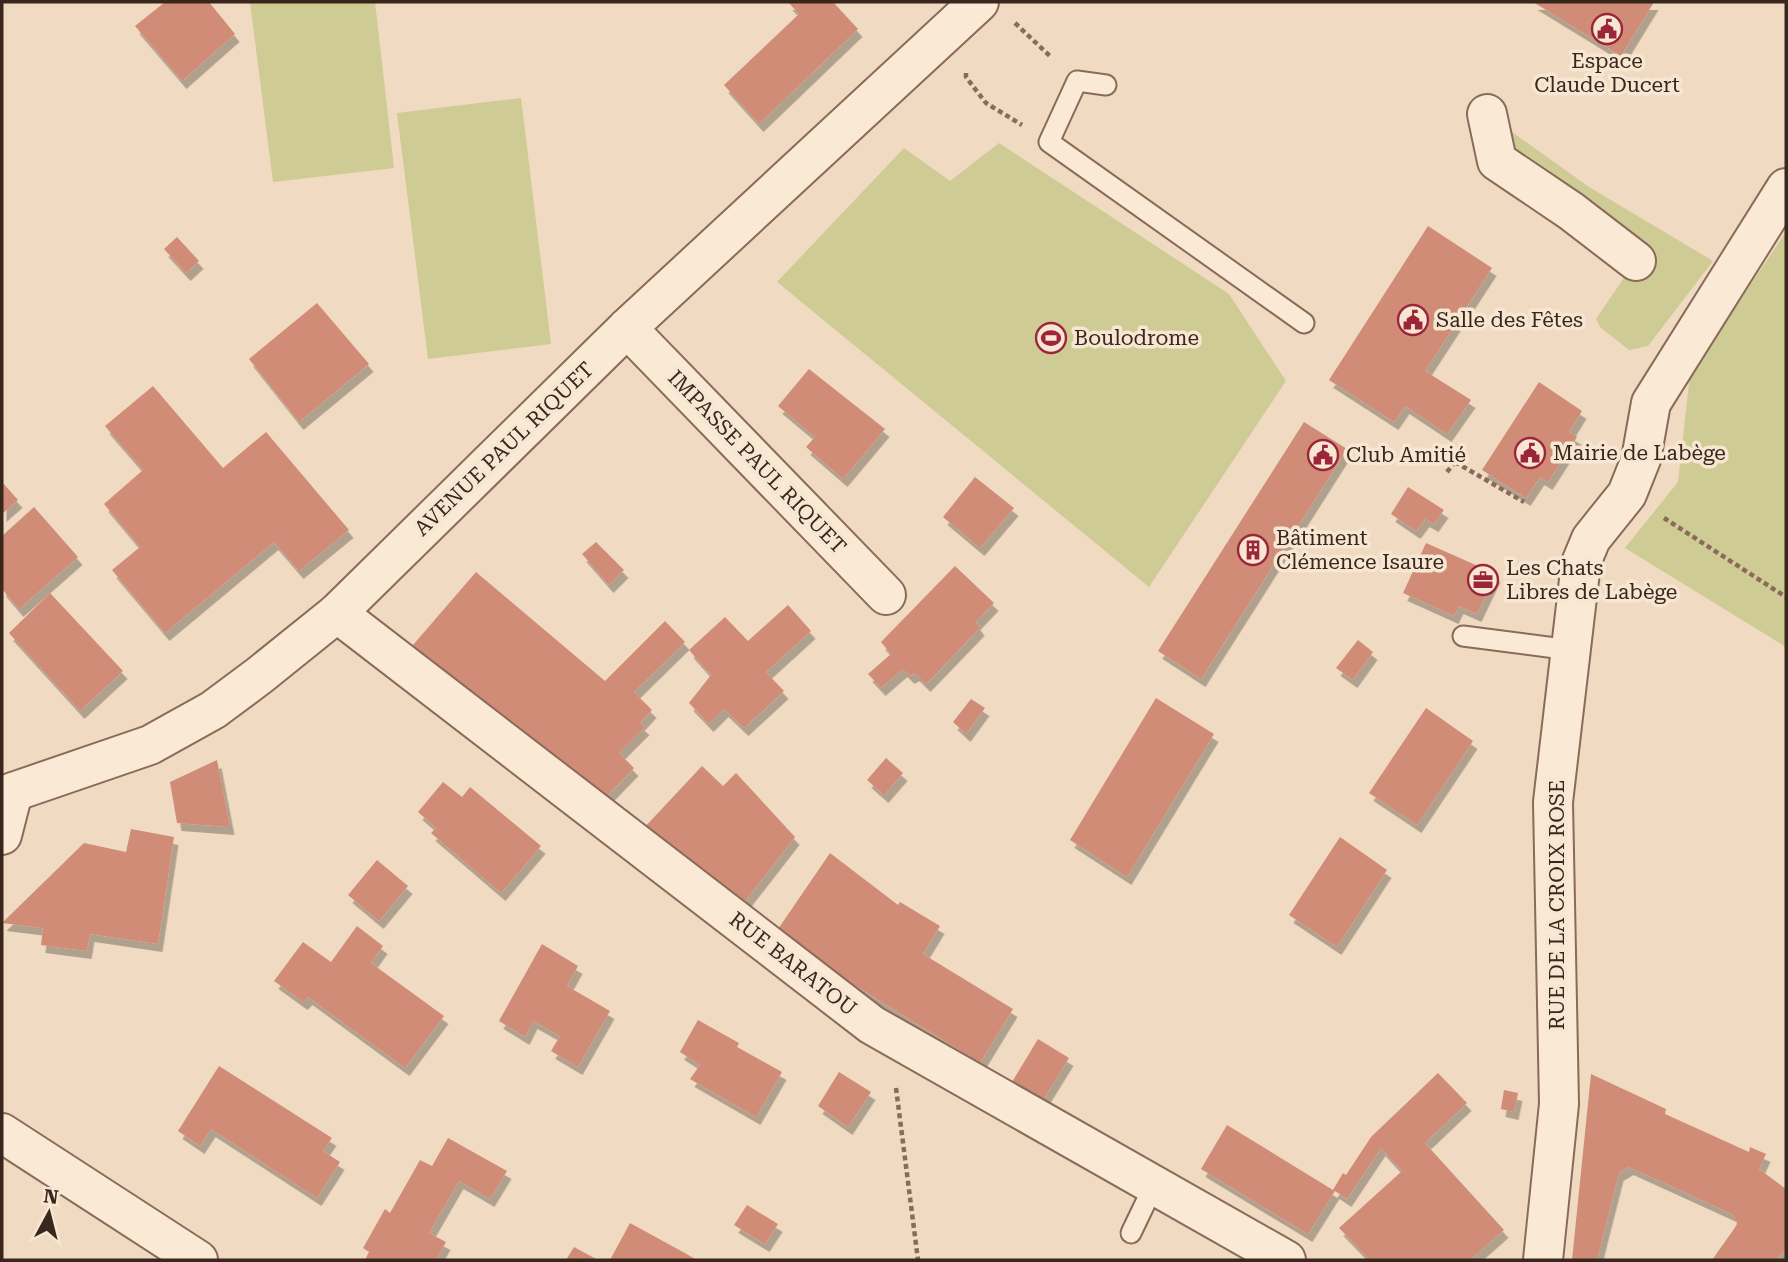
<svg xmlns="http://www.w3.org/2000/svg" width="1788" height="1262" font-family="'Roboto Serif',serif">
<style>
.green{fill:#cecb95}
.building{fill:#d08c76;filter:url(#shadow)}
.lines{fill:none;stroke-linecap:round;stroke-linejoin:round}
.lane-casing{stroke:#8a6a58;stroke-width:23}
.street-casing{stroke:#8a6a58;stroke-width:42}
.path{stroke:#8a6a58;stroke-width:4.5;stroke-dasharray:5 3.5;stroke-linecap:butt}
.lane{stroke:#fae9d5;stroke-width:19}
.street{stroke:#fae9d5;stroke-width:38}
.labels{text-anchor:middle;stroke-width:7;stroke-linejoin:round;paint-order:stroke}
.poi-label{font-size:21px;fill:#39261d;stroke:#f7e6d1;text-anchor:start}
.street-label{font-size:21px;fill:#39261d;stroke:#f7e6d1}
</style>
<defs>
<filter id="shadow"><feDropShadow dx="4.5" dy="8" stdDeviation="0" flood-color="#0004"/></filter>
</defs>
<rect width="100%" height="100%" fill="#f0dac1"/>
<g class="green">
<polygon points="250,2 375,2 394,168 273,182"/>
<polygon points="521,98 551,344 428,359 397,113"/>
<polygon points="1487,114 1589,187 1713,261 1648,346 1629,350 1600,327 1596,319 1636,260 1497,161"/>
<polygon points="999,143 1229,294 1286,381 1149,587 777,282 904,148 950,181"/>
<polygon points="1786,232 1786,647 1625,548 1678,482 1690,374"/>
</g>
<g class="building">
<polygon points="165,2 209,2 235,34 182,81 135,26"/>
<polygon points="788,2 833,2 858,29 759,124 724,85 799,14"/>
<polygon points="1533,2 1654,2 1621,56"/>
<polygon points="1428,226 1492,268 1425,371 1471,400 1447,434 1405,406 1394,422 1329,380"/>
<polygon points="177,237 199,261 186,273 164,249"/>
<polygon points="317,303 369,364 299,422 249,359"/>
<polygon points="809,369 885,429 843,479 806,447 815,437 778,406"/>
<polygon points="1539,382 1582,411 1569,432 1577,437 1548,482 1540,477 1526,498 1482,470"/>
<polygon points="153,386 223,468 266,432 349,530 299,571 274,542 165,633 112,570 140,547 104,504 143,470 105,426"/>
<polygon points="1304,422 1347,449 1201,679 1158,651"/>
<polygon points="975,477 1014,508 980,548 943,517"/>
<polygon points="2,482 18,500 2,514"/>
<polygon points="1408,487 1444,510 1434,524 1425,519 1416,531 1391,514"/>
<polygon points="34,507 78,557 19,609 2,589 2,536"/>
<polygon points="596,542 624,570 609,585 582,554"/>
<polygon points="1426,543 1496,574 1477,614 1459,606 1454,616 1403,593"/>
<polygon points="955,566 994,603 976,622 980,628 926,684 915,673 910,676 903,669 881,688 868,674 891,654 881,642"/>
<polygon points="476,572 605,681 665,621 685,642 634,692 652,710 640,723 645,727 619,753 634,768 600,803 413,645"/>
<polygon points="50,593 123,671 80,711 9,633"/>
<polygon points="788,605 811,631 766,672 784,691 744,728 724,709 709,724 689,703 711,675 689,650 725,617 748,641"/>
<polygon points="1358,640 1373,652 1353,680 1336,668"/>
<polygon points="1156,698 1214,734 1127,877 1070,840"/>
<polygon points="971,699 985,708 966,734 953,722"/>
<polygon points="1426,708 1473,741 1417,825 1369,793"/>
<polygon points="886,758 903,773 884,795 867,780"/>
<polygon points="217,760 230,827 177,823 170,782"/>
<polygon points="702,766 723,786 736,773 795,837 739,909 642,830"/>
<polygon points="443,782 462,797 470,787 541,846 501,893 431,833 436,828 418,812"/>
<polygon points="131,829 174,837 158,944 90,934 87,951 41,945 43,928 2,923 84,843 126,852"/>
<polygon points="1340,837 1387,870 1337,947 1289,915"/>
<polygon points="830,853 898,905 900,902 940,926 923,954 1013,1009 980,1063 774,935"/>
<polygon points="377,860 408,886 379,921 348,895"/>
<polygon points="357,926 383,946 371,963 444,1016 405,1068 308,997 303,1002 274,981 303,942 331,962"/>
<polygon points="542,944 578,966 567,986 610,1011 578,1067 551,1051 560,1036 533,1021 525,1037 499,1021"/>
<polygon points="698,1020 739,1043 737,1047 782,1072 756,1117 690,1079 700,1065 680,1052"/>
<polygon points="1038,1039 1069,1058 1043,1100 1012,1082"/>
<polygon points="219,1066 332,1138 323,1151 340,1162 317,1198 211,1129 200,1146 178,1131"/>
<polygon points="839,1072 871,1092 848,1127 818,1106"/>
<polygon points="1438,1073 1467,1103 1425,1143 1504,1230 1470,1260 1370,1260 1339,1228 1402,1171 1381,1148 1347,1199 1335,1191 1308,1234 1201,1169 1227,1125 1333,1190 1343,1173 1346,1175 1371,1137"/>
<polygon points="1591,1074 1666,1109 1665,1114 1749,1152 1750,1147 1766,1154 1759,1169 1786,1189 1786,1249 1776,1260 1712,1260 1734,1229 1737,1224 1736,1219 1732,1214 1629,1167 1619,1173 1597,1260 1572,1260"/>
<polygon points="1504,1090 1518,1093 1514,1112 1501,1109"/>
<polygon points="448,1138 507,1171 490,1199 459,1181 429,1233 446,1242 436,1260 365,1260 369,1252 363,1248 385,1209 390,1213 420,1160 432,1166"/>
<polygon points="747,1205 778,1224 765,1244 734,1225"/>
<polygon points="630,1223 683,1252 697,1260 610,1260"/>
<polygon points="574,1247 598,1260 566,1260"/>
</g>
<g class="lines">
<g class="lane-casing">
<g id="lane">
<polyline points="1106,85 1077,81 1049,142 1304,323"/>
<polyline points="1463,636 1571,650"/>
<polyline points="1131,1233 1154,1185"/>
</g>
</g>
<g class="street-casing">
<g id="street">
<polyline points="1487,114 1497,161 1571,211 1636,261"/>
<polyline points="627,328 886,595"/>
<polyline points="337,613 872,1025 1286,1260"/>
<polyline points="13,792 150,745 213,710 260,675 337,613 627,328 979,2"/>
<polyline points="2,835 13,792"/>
<polyline points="2,1133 198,1260"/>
<polyline points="1543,1260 1559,1104 1553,802 1581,563 1591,539 1627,494 1641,459 1651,403 1786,188"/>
</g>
</g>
<g class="path">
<polyline points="1015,23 1052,58"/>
<polyline points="966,73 966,77 986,103 1022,125"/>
<polyline points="1455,462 1524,502"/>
<polyline points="1447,472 1459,457"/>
<polyline points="1664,518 1786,597"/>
<polyline points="896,1088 918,1260"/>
</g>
<use href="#lane" class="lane"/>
<use href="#street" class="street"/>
</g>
<defs>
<g id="civic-ring" transform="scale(1.575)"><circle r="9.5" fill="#f7e6d1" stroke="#9c253a" stroke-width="1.5"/><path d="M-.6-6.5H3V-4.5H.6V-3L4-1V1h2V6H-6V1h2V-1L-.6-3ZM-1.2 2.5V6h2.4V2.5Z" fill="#9c253a"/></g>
<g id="stadium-ring" transform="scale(1.575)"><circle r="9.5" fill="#f7e6d1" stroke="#9c253a" stroke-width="1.5"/><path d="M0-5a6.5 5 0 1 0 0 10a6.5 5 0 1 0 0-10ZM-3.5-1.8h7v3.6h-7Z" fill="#9c253a"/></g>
<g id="building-ring" transform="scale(1.575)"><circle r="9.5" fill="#f7e6d1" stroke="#9c253a" stroke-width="1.5"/><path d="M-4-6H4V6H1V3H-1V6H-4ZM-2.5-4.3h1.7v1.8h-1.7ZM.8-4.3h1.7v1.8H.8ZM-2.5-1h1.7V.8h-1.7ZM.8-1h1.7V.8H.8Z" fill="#9c253a"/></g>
<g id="office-ring" transform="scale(1.575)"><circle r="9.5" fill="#f7e6d1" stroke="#9c253a" stroke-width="1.5"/><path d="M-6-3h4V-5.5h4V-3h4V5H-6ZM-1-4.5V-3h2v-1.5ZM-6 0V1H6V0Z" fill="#9c253a"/></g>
</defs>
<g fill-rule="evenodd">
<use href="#civic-ring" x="1607" y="29"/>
<use href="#civic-ring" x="1413" y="320"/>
<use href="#stadium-ring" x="1051" y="338"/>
<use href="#civic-ring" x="1530" y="453"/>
<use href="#civic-ring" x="1323" y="455"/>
<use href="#building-ring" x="1253" y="550"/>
<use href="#office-ring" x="1483" y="580"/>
</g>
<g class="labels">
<g class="poi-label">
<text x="1607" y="68" text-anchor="middle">Espace<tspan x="1607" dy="24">Claude Ducert</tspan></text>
<text x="1436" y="327">Salle des Fêtes</text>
<text x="1074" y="345">Boulodrome</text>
<text x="1553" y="460">Mairie de Labège</text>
<text x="1346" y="462">Club Amitié</text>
<text x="1276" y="545">Bâtiment<tspan x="1276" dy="24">Clémence Isaure</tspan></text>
<text x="1506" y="575">Les Chats<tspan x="1506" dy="24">Libres de Labège</tspan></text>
</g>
<g class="street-label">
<text transform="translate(504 449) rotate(-44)" y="7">AVENUE PAUL RIQUET</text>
<text transform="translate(757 462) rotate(46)" y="7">IMPASSE PAUL RIQUET</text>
<text transform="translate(1557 905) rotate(-90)" y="7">RUE DE LA CROIX ROSE</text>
<text transform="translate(793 964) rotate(38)" y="7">RUE BARATOU</text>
</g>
</g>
<rect width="1788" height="1262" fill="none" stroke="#39261d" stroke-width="7"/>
<g transform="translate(49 1213) rotate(7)" stroke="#f7e6d1" stroke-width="5" paint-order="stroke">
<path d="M0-5L12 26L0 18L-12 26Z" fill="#39261d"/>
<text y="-10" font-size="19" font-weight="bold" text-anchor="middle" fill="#39261d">N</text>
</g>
</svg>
